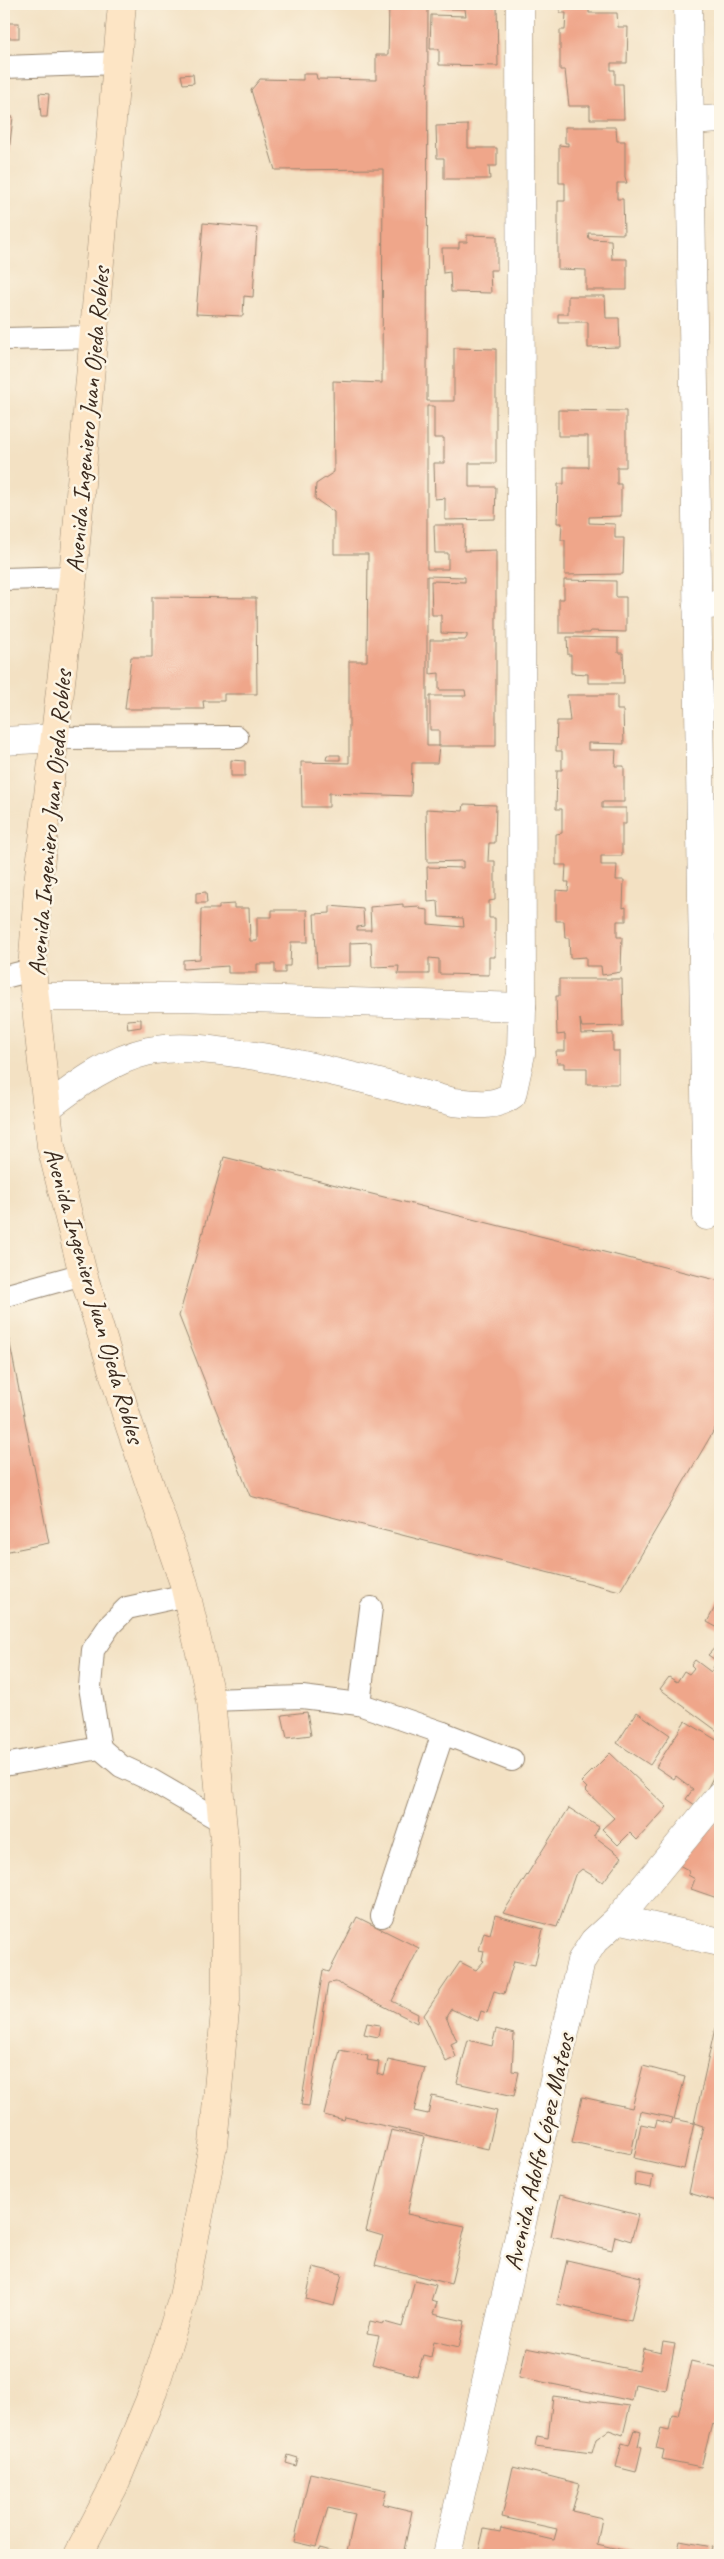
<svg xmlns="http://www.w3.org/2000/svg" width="724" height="2559" font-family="Caveat,sans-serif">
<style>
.building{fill:#efa68a;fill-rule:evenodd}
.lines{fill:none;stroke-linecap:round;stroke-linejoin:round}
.service-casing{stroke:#978670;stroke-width:24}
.minor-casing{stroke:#978670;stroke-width:29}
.tertiary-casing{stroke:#978670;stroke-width:29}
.secondary-casing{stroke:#978670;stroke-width:29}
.service{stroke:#fff;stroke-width:22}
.minor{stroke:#fff;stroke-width:28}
.tertiary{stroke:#fff;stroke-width:28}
.secondary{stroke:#fde5c5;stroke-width:28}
.labels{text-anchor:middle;stroke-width:5;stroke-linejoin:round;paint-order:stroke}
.street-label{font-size:25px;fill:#3b2a1e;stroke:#fcf5e5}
</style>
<rect width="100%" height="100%" fill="#fcf5e5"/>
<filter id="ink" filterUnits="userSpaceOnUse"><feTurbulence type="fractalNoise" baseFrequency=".02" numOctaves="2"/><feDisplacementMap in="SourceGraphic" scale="10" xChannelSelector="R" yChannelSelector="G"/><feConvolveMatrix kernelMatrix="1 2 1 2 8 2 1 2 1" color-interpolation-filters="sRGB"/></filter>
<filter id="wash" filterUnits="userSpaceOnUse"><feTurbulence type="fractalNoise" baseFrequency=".0096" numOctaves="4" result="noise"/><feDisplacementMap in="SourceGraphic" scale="20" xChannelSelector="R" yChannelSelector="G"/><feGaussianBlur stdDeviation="1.12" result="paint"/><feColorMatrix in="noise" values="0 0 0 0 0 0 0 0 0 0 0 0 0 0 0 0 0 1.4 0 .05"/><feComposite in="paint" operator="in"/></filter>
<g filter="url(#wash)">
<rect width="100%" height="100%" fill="#f3e1c3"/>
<g id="blocks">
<g class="building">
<path d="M389,4H428L427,401H454V348L496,349V463H469V487H496L495,519L445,520V498L435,499L434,463H444V438H434V406H427V569H448V553H435L434,525H465L464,551L496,550V746H439L437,763H412L411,796L329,793V807H302L301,762L349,763V661H367L368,554H334V512L315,499L316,484L334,472L333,381L382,383L383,169L275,170L251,90L260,79L303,80V74H316L317,79L376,80V55H388ZM427,576L465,577V582L431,581L432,615H441V633L467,634V637L465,640H430V674L439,673V690H465L466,696H430V730H439V746H427Z"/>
<polygon points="441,4 497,4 498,66 439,65 439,49 430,49 431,15 466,16 465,9 441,9"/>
<polygon points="560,4 612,4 589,6 589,13 617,13 618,27 628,27 627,63 611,63 611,70 615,70 615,84 623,84 624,119 590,119 590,106 569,106 565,70 560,70 560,30 565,30 566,13 560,13"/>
<rect x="4" y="23" width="15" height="15"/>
<polygon points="193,74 194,83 183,84 181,75"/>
<polygon points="39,93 49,94 47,117 41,117"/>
<polygon points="4,116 13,117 7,169 4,169"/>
<polygon points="468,125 468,148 497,148 497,166 489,166 490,179 444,179 444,158 437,158 436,126"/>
<polygon points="565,127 616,127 617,141 625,141 625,177 627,183 617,183 617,199 623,199 624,234 588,233 589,239 611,240 612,259 627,259 627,290 586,290 586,270 558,269 558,201 565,201 565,183 559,183 559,145 568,146 568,143 565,143"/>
<polygon points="203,223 257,228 253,297 244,296 243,316 196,314"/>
<polygon points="467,235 497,236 497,270 490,270 491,293 451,292 450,272 443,273 442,248 459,248 459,242 467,242"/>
<polygon points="568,296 605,296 606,318 619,318 620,347 588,348 588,322 558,322 558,314 568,314"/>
<polygon points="558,410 626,411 626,467 617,467 617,484 621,484 621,516 589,517 589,523 615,524 615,538 624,538 623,574 565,575 565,540 561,540 562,523 557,523 558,484 564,484 564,467 588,467 588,436 558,436"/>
<polygon points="564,580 616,581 616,597 626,597 626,632 590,631 590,633 559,633 559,599 564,599"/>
<polygon points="152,597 256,598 257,694 224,694 224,701 203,701 204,709 125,709 131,657 152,657"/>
<polygon points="567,637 618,638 618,653 623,653 624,683 588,683 588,674 571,673 571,655 568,655"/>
<polygon points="567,695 617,695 617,710 623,710 624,744 588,743 588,750 616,750 615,766 624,766 624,802 602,802 602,808 626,808 626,824 622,824 622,856 601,856 601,865 617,865 616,880 624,880 623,908 626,907 626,921 617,921 617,937 622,937 621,972 602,975 601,966 586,966 586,957 570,958 569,938 565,938 564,921 556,921 556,890 568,891 569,882 565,882 566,865 556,865 556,834 562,833 562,809 556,809 557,770 562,770 562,751 556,751 557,721 570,721"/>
<polygon points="327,755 340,755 340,760 326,760"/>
<polygon points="231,760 245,761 245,776 231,776"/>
<polygon points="464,804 496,805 495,843 489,843 488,861 495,861 495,900 489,901 489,918 495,918 495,957 489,957 489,975 439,974 439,959 429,958 429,974 398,974 399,966 372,967 371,942 350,943 350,966 317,967 314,914 330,913 330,906 363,909 364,926 357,927 357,930 371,930 370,907 403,904 403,907 420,906 420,909 428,910 428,924 464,927 463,918 439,917 438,901 428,902 427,867 463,868 463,861 427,862 426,809 463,811"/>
<polygon points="206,892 207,903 196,903 196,893"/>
<polygon points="234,904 234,908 249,908 250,941 257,941 257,917 272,917 272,910 307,910 308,942 291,942 290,966 285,966 285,973 275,973 275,964 257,964 257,973 228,973 228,966 183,969 183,960 200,959 201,909 219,909 219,905"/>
<polygon points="559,979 622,979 623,1026 582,1027 580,1019 581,1034 613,1033 613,1051 619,1051 619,1084 587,1084 587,1068 564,1068 564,1063 557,1063 556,1051 565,1051 565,1034 557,1035 556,996 559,996"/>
<polygon points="141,1019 141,1027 128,1029 127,1020"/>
<polygon points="224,1157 720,1281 720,1420 620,1591 250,1496 179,1316"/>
<polygon points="9,1339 49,1543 4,1552 4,1340"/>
<polygon points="720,1598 720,1629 707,1622"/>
<polygon points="720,1642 720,1733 660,1689 669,1677 677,1682 684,1671 689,1674 694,1668 691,1665 695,1660 711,1672 714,1666 716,1668 720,1663 708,1655"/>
<polygon points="307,1712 311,1735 287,1738 282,1715"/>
<polygon points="637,1712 670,1735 650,1765 617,1743"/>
<polygon points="685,1721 720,1742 720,1764 704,1795 695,1805 686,1799 693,1789 676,1776 674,1779 656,1767"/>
<polygon points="610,1753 667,1807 637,1840 630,1833 618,1845 602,1829 614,1818 585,1790 587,1788 581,1782"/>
<polygon points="569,1808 599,1827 594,1836 622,1857 603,1882 582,1869 575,1875 557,1927 503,1913"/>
<polygon points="720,1817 720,1899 691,1889 695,1879 688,1875 690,1871 679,1865"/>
<polygon points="495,1915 543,1929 535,1965 514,1961 504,1994 494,1991 487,2013 481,2011 478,2021 451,2009 446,2017 457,2041 451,2044 456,2057 446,2062 424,2015 460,1962 476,1970 484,1961 482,1960 484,1951 479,1950 484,1932 490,1934"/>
<polygon points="357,1917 419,1948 392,2001 418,2014 417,2023 336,1982 328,1983 309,2106 301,2105 323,1970 329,1972"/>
<polygon points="367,2023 380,2025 378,2037 364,2034"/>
<polygon points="715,2028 720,2029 720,2202 689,2193 703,2126 694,2123 684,2169 634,2158 641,2124 655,2127 657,2120 671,2124 673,2118 640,2111 631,2154 572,2142 582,2097 632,2108 643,2066 685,2077 674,2119 694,2123"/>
<polygon points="496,2029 514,2034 512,2071 519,2072 514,2096 457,2083 468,2040 492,2046"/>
<polygon points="340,2050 368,2056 367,2060 379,2062 377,2074 384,2076 388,2060 425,2068 414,2111 428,2114 432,2096 497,2111 488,2149 345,2117 344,2120 324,2115"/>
<polygon points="391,2130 424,2137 407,2214 465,2226 451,2284 375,2265 383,2236 366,2231"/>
<polygon points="635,2173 653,2176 651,2188 634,2185"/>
<polygon points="560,2195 638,2215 631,2241 615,2236 612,2250 551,2236"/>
<polygon points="567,2260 641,2277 631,2321 557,2304"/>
<polygon points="313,2267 342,2274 334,2306 306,2299"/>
<polygon points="415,2280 436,2285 431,2301 437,2303 433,2314 465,2321 459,2347 434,2341 431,2357 423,2355 417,2376 372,2364 379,2336 367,2334 370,2321 383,2324 384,2322 402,2327"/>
<polygon points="663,2342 675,2344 666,2391 635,2384 632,2401 519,2377 526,2348 639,2371 644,2349 661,2353"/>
<polygon points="691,2361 720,2368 720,2426 712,2424 701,2467 662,2459 664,2450 656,2448 661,2429 669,2431 672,2415 678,2416"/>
<polygon points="553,2396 630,2406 623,2435 609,2430 596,2439 592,2453 535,2446 537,2436 548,2438"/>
<polygon points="634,2430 641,2432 638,2446 642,2447 636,2472 616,2467 622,2443 629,2445"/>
<polygon points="288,2455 298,2458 296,2466 286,2463"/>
<polygon points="513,2467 580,2484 572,2511 602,2518 597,2544 643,2555 478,2554 484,2529 500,2532 501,2528 554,2540 557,2529 502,2517"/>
<polygon points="310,2473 387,2490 383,2504 412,2511 403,2555 368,2555 347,2551 355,2514 328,2508 316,2547 294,2542"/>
<polygon points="680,2541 712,2547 710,2555 677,2555"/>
<polygon points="320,2548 346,2555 318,2555"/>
</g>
</g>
</g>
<g filter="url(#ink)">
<use href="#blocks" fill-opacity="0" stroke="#978670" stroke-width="1"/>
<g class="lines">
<g class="service-casing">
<g id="service">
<polyline points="4,67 118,63"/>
<polyline points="4,339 95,337"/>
<polyline points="4,579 73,577"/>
<polyline points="55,738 237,737"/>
<polyline points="4,977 32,970"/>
<polyline points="4,1296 83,1274"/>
<polyline points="211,1700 302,1697 359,1704 443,1733 512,1760"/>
<polyline points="359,1704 371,1608"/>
<polyline points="100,1748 90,1687 93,1650 110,1625 127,1608 187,1595"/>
<polyline points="4,1765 100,1748 121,1766 151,1780 223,1822"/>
<polyline points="382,1916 443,1733"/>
</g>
</g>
<g class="minor-casing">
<g id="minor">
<polyline points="688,4 707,1216"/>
<polyline points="690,121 720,119"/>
<polyline points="697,606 720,604"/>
<polyline points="34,997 181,997 522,1007"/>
<path d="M47,1108C78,1084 110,1060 149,1051C180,1045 212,1050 243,1054C314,1065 384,1084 453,1102C475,1104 494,1108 512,1095L521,1054L522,1007L520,4"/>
<polyline points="618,1919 720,1942"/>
<polyline points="447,2555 581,1961 594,1941 618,1919 720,1795"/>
</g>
</g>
<g class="tertiary-casing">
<polyline id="tertiary" points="4,741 55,738"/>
</g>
<g class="secondary-casing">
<polyline id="secondary" points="78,2555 114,2486 153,2392 183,2297 213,2145 226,2000 225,1850 211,1700 184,1584 129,1424 83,1274 51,1146 32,970 39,875 73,577 122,4"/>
</g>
<use href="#service" class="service"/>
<use href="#minor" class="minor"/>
<use href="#tertiary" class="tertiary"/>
<use href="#secondary" class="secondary"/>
</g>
</g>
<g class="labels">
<g class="street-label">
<text transform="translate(87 420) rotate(-85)" y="9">Avenida Ingeniero Juan Ojeda Robles</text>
<text transform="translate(49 823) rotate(-85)" y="9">Avenida Ingeniero Juan Ojeda Robles</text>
<text transform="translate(95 1295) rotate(74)" y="9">Avenida Ingeniero Juan Ojeda Robles</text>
<text transform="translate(538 2152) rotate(-77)" y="9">Avenida Adolfo López Mateos</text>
</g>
</g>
<rect width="724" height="2559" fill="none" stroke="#fcf5e5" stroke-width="20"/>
</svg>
